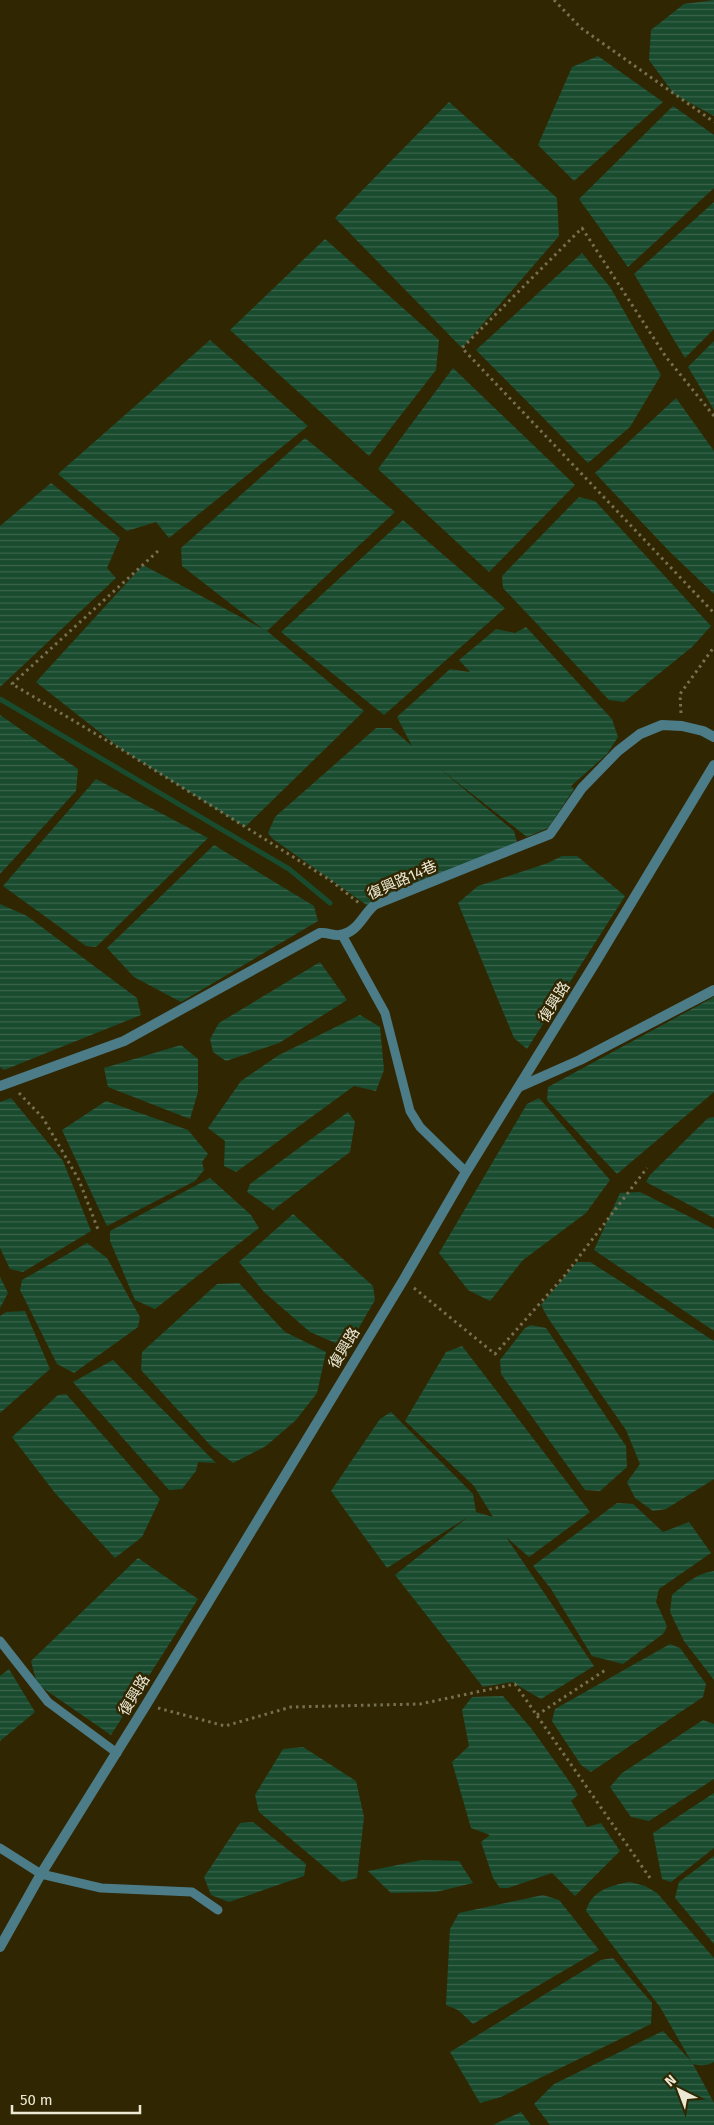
<svg xmlns="http://www.w3.org/2000/svg" width="714" height="2125" font-family="'Fira Sans','Noto Sans TC',sans-serif">
<style>
.water{fill:url(#water-rules)}
.lines{fill:none;stroke-linecap:round;stroke-linejoin:round}
.stream{stroke:#194b2f;stroke-width:5}
.path{stroke:#777051;stroke-width:3;stroke-dasharray:2.5 4;stroke-linecap:butt}
.service{stroke:#4c7c88;stroke-width:9}
.minor{stroke:#4c7c88;stroke-width:10}
.tertiary{stroke:#4c7c88;stroke-width:10}
.labels{text-anchor:middle;stroke-width:5;stroke-linejoin:round;paint-order:stroke}
.street-label{font-size:15px;fill:#ede8d4;stroke:#302702}
</style>
<defs>
<pattern id="water-rules" width="6" height="5" patternUnits="userSpaceOnUse" patternTransform="scale(1.25)"><rect width="6" height="5" fill="#194b2f"/><path d="M0 2.5h6" fill="none" stroke="#3b654c"/></pattern>
</defs>
<rect width="100%" height="100%" fill="#302702"/>
<g class="water">
<polygon points="714,0 714,116 674,94 649,60 651,30 684,4"/>
<polygon points="598,56 663,102 574,181 538,145 572,67"/>
<polygon points="449,102 557,198 559,236 462,348 335,218"/>
<polygon points="673,106 714,135 714,188 628,267 579,199"/>
<polygon points="714,202 714,329 685,358 634,274"/>
<polygon points="325,239 439,340 436,370 369,456 230,330"/>
<polygon points="582,253 610,287 661,375 630,427 588,463 476,350"/>
<polygon points="210,340 308,426 169,538 156,522 127,531 58,474"/>
<polygon points="714,341 714,410 688,367"/>
<polygon points="453,368 575,485 489,572 378,469"/>
<polygon points="676,398 714,451 714,594 670,552 595,473"/>
<polygon points="305,438 395,512 267,631 364,711 245,827 121,749 36,682 143,565 263,629 182,566 181,548"/>
<polygon points="51,483 120,538 107,568 116,578 0,687 0,526"/>
<polygon points="579,497 595,501 711,626 692,647 624,702 609,700 503,588 502,576"/>
<polygon points="403,520 505,608 384,715 281,632"/>
<polygon points="526,627 612,719 618,737 607,754 571,786 574,789 548,828 527,837 439,768 514,831 517,842 368,906 273,839 268,833 275,817 376,728 391,728 412,746 397,717 450,669 470,672 459,660 496,629 515,633"/>
<polygon points="0,715 78,769 76,791 0,874"/>
<polygon points="96,779 208,838 96,947 86,946 3,886"/>
<polygon points="214,845 314,906 318,921 181,1002 134,977 107,948"/>
<polygon points="562,856 577,856 625,896 527,1049 514,1038 458,903 478,886 548,863"/>
<polygon points="0,904 27,916 137,998 141,1015 4,1070 0,1067"/>
<polygon points="320,962 347,1000 279,1043 226,1061 213,1052 210,1039 219,1023"/>
<polygon points="714,997 714,1092 617,1174 547,1100 548,1087"/>
<polygon points="360,1015 380,1027 384,1070 376,1091 354,1086 236,1172 224,1166 225,1141 208,1128 241,1081 279,1055"/>
<polygon points="181,1045 198,1059 198,1092 190,1119 108,1087 104,1068"/>
<polygon points="11,1098 63,1161 91,1231 23,1272 10,1269 0,1248 0,1102"/>
<polygon points="539,1098 610,1180 586,1213 523,1260 490,1301 468,1290 439,1253 527,1104"/>
<polygon points="106,1101 188,1130 208,1154 202,1162 204,1170 195,1181 107,1226 62,1130"/>
<polygon points="348,1112 355,1122 350,1152 273,1210 247,1192 250,1184"/>
<polygon points="714,1117 714,1218 646,1182 650,1175 708,1118"/>
<polygon points="210,1178 251,1215 259,1228 155,1309 135,1300 110,1241 110,1231"/>
<polygon points="640,1192 714,1229 714,1331 594,1250 620,1193"/>
<polygon points="293,1214 373,1286 375,1300 347,1348 310,1332 264,1292 239,1262"/>
<polygon points="87,1243 107,1258 140,1317 138,1327 74,1373 57,1364 20,1290 22,1280"/>
<polygon points="577,1262 590,1262 714,1341 714,1479 666,1509 653,1511 635,1498 627,1482 640,1464 626,1430 548,1318 541,1305"/>
<polygon points="0,1277 8,1293 0,1308"/>
<polygon points="239,1283 285,1332 326,1352 317,1393 296,1420 266,1446 233,1463 211,1446 141,1370 142,1352 217,1284"/>
<polygon points="25,1311 50,1369 0,1413 0,1316 6,1312"/>
<polygon points="531,1325 546,1328 626,1446 627,1467 600,1491 585,1490 501,1374 500,1360 525,1328"/>
<polygon points="462,1346 590,1512 529,1557 506,1537 594,1666 541,1699 512,1682 483,1687 395,1575 468,1517 387,1568 331,1491 380,1419 391,1412 473,1494 476,1512 493,1517 474,1486 405,1421 446,1352"/>
<polygon points="113,1360 216,1463 198,1462 196,1471 182,1489 169,1490 73,1382"/>
<polygon points="66,1394 160,1499 142,1537 115,1558 55,1493 12,1437 58,1395"/>
<polygon points="617,1503 633,1504 663,1532 689,1522 711,1553 659,1589 656,1602 667,1626 664,1633 623,1664 592,1656 551,1589 533,1566"/>
<polygon points="138,1558 198,1599 111,1735 37,1684 31,1661"/>
<path d="M714,1571V1680L684,1641L670,1612L672,1595C684,1584 698,1573 714,1571Z"/>
<polygon points="670,1644 680,1648 706,1684 703,1697 591,1772 581,1765 552,1721 555,1709"/>
<polygon points="9,1669 35,1712 0,1741 0,1676"/>
<polygon points="503,1696 531,1728 574,1788 578,1795 571,1801 587,1827 601,1823 620,1851 575,1896 552,1873 508,1888 500,1888 493,1878 481,1842 490,1835 471,1828 452,1762 469,1746 462,1710 472,1697"/>
<polygon points="703,1720 714,1724 714,1779 649,1821 631,1817 610,1787 622,1773"/>
<polygon points="303,1747 356,1781 364,1817 357,1878 342,1882 259,1812 255,1795 283,1749"/>
<polygon points="714,1793 714,1848 671,1882 662,1879 653,1833"/>
<polygon points="253,1822 306,1864 304,1876 229,1902 211,1895 204,1877 240,1823"/>
<polygon points="714,1856 714,1944 675,1898 679,1882"/>
<polygon points="422,1860 459,1861 473,1883 436,1892 391,1893 368,1871"/>
<path d="M630,1882L645,1886L657,1893L714,1958V2062C707,2066 700,2066 693,2064L714,2103V2125H550L534,2104L554,2084L663,2031L691,2061L660,2007L586,1911C591,1891 611,1885 630,1882Z"/>
<polygon points="543,1895 559,1900 599,1950 473,2024 458,2010 446,2005 450,1929 459,1913"/>
<polygon points="613,1958 652,2003 651,2024 501,2097 480,2103 450,2052 601,1960"/>
<polygon points="521,2112 531,2125 493,2125"/>
</g>
<g class="lines">
<polyline class="stream" points="0,699 289,869 330,903"/>
<g class="path">
<polyline points="554,0 581,28 714,122"/>
<polyline points="714,416 666,357 582,228 462,348 714,613"/>
<polyline points="158,551 12,684 121,749 330,880 359,903"/>
<polyline points="681,713 680,694 714,647"/>
<polyline points="19,1093 43,1118 79,1180 99,1232"/>
<polyline points="414,1288 495,1354 565,1275 647,1168"/>
<polyline points="158,1708 225,1726 291,1707 420,1704 515,1684 650,1878"/>
<polyline points="537,1715 607,1669"/>
</g>
<g class="service">
<polyline points="342,935 385,1013 410,1111 420,1127 466,1172"/>
<polyline points="0,1641 48,1702 117,1753"/>
<polyline points="0,1848 41,1874 101,1888 192,1892 218,1910"/>
</g>
<g class="minor">
<path d="M0,1086L124,1041L320,933C327,932 333,936 340,935C359,932 363,913 376,904L550,834L582,788L618,751L640,734L662,725L682,726L703,731L714,737"/>
<polyline points="519,1087 580,1060 714,990"/>
</g>
<polyline class="tertiary" points="0,1947 41,1874 146,1705 404,1279 466,1172 595,963 714,765"/>
</g>
<g class="labels">
<g class="street-label">
<text transform="translate(402 880) rotate(-24)" y="5">復興路14巷</text>
<text transform="translate(554 1002) rotate(-58)" y="5">復興路</text>
<text transform="translate(344 1348) rotate(-59)" y="5">復興路</text>
<text transform="translate(134 1695) rotate(-59)" y="5">復興路</text>
</g>
</g>
<g transform="translate(679 2090) rotate(318)" stroke="#302702" stroke-width="4" paint-order="stroke">
<path d="M0-4L9 19L0 12L-9 19Z" fill="#ede8d4"/>
<text y="-8" font-size="14" font-weight="bold" text-anchor="middle" fill="#ede8d4">N</text>
</g>
<path d="M12 2105v8h128v-8" fill="none" stroke="#ede8d4" stroke-width="2.5"/>
<text x="20" y="2105" font-size="15" fill="#ede8d4" stroke="#302702" stroke-width="4" paint-order="stroke">50 m</text>
</svg>
